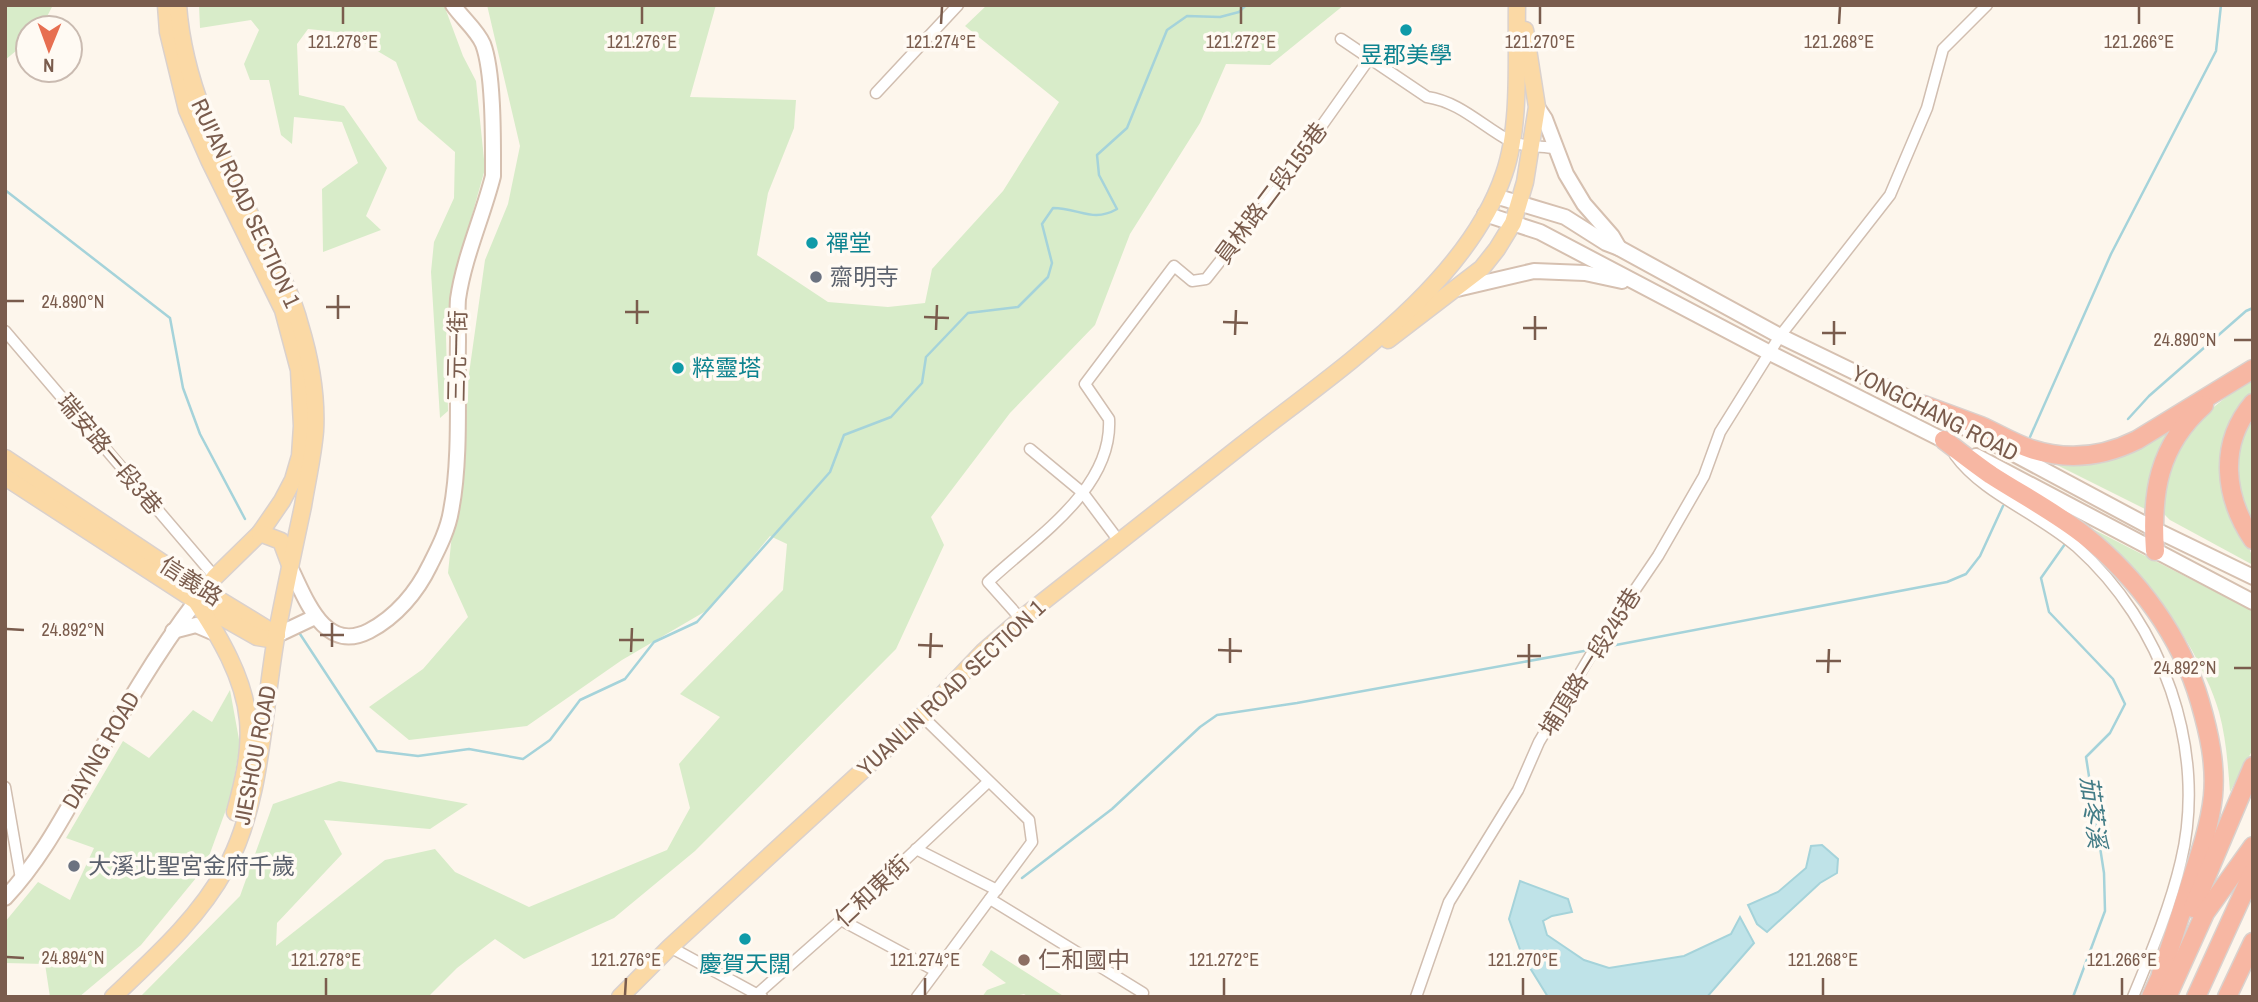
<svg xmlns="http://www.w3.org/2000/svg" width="2258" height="1002" font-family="'Archivo Narrow','Noto Sans TC',sans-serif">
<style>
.green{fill:#d8ecc9}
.water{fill:#bfe3e8;stroke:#a5d3da;stroke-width:2}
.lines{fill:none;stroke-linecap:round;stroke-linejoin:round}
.stream{stroke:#a5d3da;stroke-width:2.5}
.street-casing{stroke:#d1beb0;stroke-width:13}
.secondary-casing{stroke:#d6c0b0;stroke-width:18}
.primary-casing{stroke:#dad1cd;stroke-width:19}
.highway-casing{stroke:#dad1cd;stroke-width:21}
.street{stroke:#fff;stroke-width:10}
.secondary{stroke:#fff;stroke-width:14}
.primary{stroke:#fbd9a5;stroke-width:16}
.highway{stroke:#f7b7a3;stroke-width:18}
.ticks{fill:none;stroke:#7a5c4d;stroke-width:2.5}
.culture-dot{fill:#0f9aa8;stroke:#fffaf3;stroke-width:2.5}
.worship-dot{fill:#6b7280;stroke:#fffaf3;stroke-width:2.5}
.education-dot{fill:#8d6e63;stroke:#fffaf3;stroke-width:2.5}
.labels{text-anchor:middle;stroke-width:7;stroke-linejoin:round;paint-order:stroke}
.culture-label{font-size:23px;fill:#0d838f;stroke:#fffaf3}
.street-label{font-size:23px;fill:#7a5c4d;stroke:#fffaf3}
.worship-label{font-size:23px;fill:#5b616d;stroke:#fffaf3;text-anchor:start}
.education-label{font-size:23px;fill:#785e54;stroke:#fffaf3;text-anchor:start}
.water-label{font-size:24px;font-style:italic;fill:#437c86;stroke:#fffaf3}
.ticks-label{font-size:18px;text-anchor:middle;fill:#7a5c4d;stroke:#fffaf3;stroke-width:7;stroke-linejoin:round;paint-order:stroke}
</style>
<rect width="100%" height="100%" fill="#fdf6ec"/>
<g class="green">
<polygon points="5,5 53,5 41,28 28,28 28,41 5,60"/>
<polygon points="199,5 444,5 463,56 476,81 485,169 456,272 446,336 448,411 440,418 431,272 434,242 454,198 455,152 418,120 396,62 347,33 308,29 297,44 299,95 344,106 387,168 366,216 381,230 323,252 322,189 358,163 342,122 294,117 292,144 281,135 269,80 250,80 244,64 259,30 251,20 200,28"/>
<polygon points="487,5 716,5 690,97 796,100 794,128 768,193 757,255 828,302 888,307 925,303 932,269 1003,191 1059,102 965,26 987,5 1344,5 1270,65 1226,64 1200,123 1130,234 1095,325 1010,413 931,517 944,545 896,649 695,851 614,918 524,959 495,939 457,968 428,997 140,997 240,896 273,804 339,781 468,804 430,829 324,820 342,854 277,923 276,946 385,860 435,849 455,872 529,907 667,850 690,808 679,764 720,717 680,694 783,590 787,544 770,536 711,608 622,660 527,726 409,740 369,707 423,669 468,617 448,573 467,388 485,260 508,204 520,146"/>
<path d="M2253,380V392C2215,420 2213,483 2233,522C2240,538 2253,546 2253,565L2170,520L2163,513C2163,503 2163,491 2165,481C2179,432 2212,404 2253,380Z"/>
<path d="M2253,414V524C2237,489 2229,448 2253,414Z"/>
<polygon points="2165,430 2169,434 2149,482 2145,509 2041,457"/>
<path d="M2081,523L2253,611V749L2230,792C2228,765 2226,738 2219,712C2208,672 2170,608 2141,578C2122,559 2101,541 2081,523Z"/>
<polygon points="230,690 240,745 231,796 205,867 141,945 79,997 50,997 45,964 5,963 5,922 38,882 70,900 94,848 66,838 123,741 149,758 193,710 212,722"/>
<polygon points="991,950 1065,997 1029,997 1024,994 1011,997 982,997 987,990 1006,983 982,965"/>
</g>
<g class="water">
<polygon points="1822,845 1838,859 1837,873 1820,883 1767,932 1757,924 1748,905 1778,892 1806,868 1811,846"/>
<polygon points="1520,881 1568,899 1572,912 1552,916 1543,921 1547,935 1584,960 1609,968 1684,956 1731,934 1740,917 1754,943 1707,997 1548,997 1522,955 1509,919"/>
</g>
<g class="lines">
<g class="stream">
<polyline points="5,190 170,318 183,388 200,434 245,519"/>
<polyline points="2128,419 2149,396 2246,311 2253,308"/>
<polyline points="2030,437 2111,254 2216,51 2221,5"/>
<polyline points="2065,544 2041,578 2049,612 2113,679 2125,704 2110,733 2086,757 2104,873 2105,911 2073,997"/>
<path d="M300,634L377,751L418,756L469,749L523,759L550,740L580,700L625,679L654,642L697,622L830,472L844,435L891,417L922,383L926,357L968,313L1018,307L1048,277L1052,263L1042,224L1053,208C1079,208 1093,223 1117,209L1099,175L1097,155L1127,128L1167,30L1187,16L1220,17L1239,12L1246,5"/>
<polyline points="1600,648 1947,582 1966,574 1980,556 2003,506"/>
<polyline points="1022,878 1112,809 1200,727 1217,715 1297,703 1584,651"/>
</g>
<g class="street-casing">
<g id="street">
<path d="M1341,39L1427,97C1460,102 1482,126 1510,141C1522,147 1541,146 1554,148"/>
<polyline points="876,93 958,5"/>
<polyline points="5,331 215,577"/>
<polyline points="1030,449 1083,493 1119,541"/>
<path d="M1955,455C1983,494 2040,514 2077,547C2162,623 2208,749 2181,861C2170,908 2151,953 2133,997"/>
<path d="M1021,619L988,582C1033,539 1113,490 1109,419L1085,384L1174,266L1192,281L1206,279L1274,193L1369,59"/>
<polyline points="5,787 21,879"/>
<polyline points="916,849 997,890"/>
<polyline points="990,899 1143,993"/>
<polyline points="841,920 936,971"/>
<polyline points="670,947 762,997"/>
<polyline points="754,997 841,920 988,782"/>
<polyline points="917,997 1032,842 1029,820 922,716"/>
<polyline points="1416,997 1449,902 1518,790 1539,742 1592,653 1658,556 1704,476 1720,432 1780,336 1890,195 1927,108 1943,49 1987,5"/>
</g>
</g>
<g class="secondary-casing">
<g id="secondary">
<polyline points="1537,107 1545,119 1566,174 1584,204 1612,236 1619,248"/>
<polyline points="1495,196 1565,217 1606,243 1619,248 1780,336 1933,410"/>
<polyline points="1485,214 1540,232 1770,353 1951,444"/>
<polyline points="1457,289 1534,271 1585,273 1622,281"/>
<polyline points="1960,425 2154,529 2253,577"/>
<polyline points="1976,456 2253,602"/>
<path d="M290,567C306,599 324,654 369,631C396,617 417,592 430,565C438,549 448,530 451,511C461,460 457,394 458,341C458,327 457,312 458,299C464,257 483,216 493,176C493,143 494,73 483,44C477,30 462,18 453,5"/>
<polyline points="173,631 196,625 217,634"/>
<polyline points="277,635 315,617"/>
<path d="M5,898C40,861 63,817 88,773C121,714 155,655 196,601"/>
</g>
</g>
<g class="primary-casing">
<g id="primary">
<polyline points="166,5 168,32 187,110 209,160 283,310 299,370 302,426 300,456 293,480 282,501 260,533 215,577 196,601"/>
<polyline points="1388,340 1482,268 1497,249 1513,223 1525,182 1537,107 1525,30"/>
<polyline points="5,458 205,591 277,635"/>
<polyline points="5,477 213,612 257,637 269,639 277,635"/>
<polyline points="260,533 281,541 290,565"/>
<path d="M196,601C219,636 244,677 248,720C251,751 243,783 235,812"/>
<path d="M113,997C154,958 199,918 226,868C263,801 263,707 277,632C285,590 294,548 303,506C307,481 313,456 315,431C317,396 310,358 300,325C292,294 276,265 261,236C224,162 184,90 178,5"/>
<path d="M620,997L670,947L922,716L983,652L1021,619C1094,561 1168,503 1242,445C1332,374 1466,287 1504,174C1521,126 1516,57 1517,5"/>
</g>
</g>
<g class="highway-casing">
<g id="highway">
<path d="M2253,403C2218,444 2224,497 2253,540"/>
<path d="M1924,405C1943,412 1962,419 1981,426C1997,433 2013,443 2031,449C2068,461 2103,457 2137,440L2253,369"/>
<path d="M1944,440C1960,452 1975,464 1991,475C2022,495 2055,512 2084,535C2138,578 2181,636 2200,702C2209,733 2216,764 2213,796C2210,824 2201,851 2192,878C2182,910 2172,942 2161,974"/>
<path d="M2155,551C2151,493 2158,446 2204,405"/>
<polyline points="2193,908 2253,766"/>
<polyline points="2151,997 2166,965"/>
<polyline points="2167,997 2205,913 2253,846"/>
<polyline points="2196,997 2253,872"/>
<polyline points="2227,997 2253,942"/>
</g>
</g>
<use href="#street" class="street"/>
<use href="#secondary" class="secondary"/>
<use href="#primary" class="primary"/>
<use href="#highway" class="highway"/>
</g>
<path class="ticks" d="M343,24V7M642,24V7M941,24L942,7M1241,24V7M1540,24V7M1839,24L1840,7M2139,24V7M7,301H24M326,307H350M625,312H649M924,317L949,318M338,319V295M1223,322L1248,323M637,324V300M1523,328H1547M936,330L937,305M1822,333H1846M1235,335L1236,310M1535,340V316M2234,340H2251M1834,345V321M7,629L24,630M320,635H344M619,640H644M918,645L943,646M332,647V623M1218,650L1242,651M631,652L632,628M1517,656H1541M930,658L931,633M1816,661H1841M1230,663V638M1529,668V644M2234,668H2251M1828,673L1829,649M7,957L24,958M326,995V978M625,995L626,978M925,995V978M1224,995V978M1523,995V978M1823,995V978M2122,995V978"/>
<g class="culture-dot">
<circle cx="1406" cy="30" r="7"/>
<circle cx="812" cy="243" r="7"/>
<circle cx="678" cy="368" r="7"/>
<circle cx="745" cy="939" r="7"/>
</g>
<g class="worship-dot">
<circle cx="816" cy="277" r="7"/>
<circle cx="74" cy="866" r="7"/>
</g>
<circle class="education-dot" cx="1024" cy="960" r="7"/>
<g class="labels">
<g class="culture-label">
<text x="1406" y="63">昱郡美學</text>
<text x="826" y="251" text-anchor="start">禪堂</text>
<text x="692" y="376" text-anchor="start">粹靈塔</text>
<text x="745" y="972">慶賀天闊</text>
</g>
<g class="street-label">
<text transform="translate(1271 193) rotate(-53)" y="8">員林路二段155巷</text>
<text transform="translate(246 203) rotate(65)" y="8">RUI'AN ROAD SECTION 1</text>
<text transform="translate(457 356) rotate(-89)" y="8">三元一街</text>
<text transform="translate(1935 413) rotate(27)" y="8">YONGCHANG ROAD</text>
<text transform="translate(110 454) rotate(50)" y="8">瑞安路一段3巷</text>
<text transform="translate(191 581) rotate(33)" y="8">信義路</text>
<text transform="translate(1590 662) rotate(-58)" y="8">埔頂路一段245巷</text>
<text transform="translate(951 688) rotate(-43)" y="8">YUANLIN ROAD SECTION 1</text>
<text transform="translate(101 750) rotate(-60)" y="8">DAYING ROAD</text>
<text transform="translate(255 755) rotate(-79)" y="8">JIESHOU ROAD</text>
<text transform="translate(872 891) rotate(-43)" y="8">仁和東街</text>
</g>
<g class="worship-label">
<text x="830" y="285">齋明寺</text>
<text x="88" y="874">大溪北聖宮金府千歲</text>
</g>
<g class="education-label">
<text x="1038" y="968">仁和國中</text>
</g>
<g class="water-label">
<text transform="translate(2093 812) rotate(83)" y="8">茄苳溪</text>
</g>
</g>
<g class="ticks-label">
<text x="343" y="48">121.278°E</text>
<text x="642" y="48">121.276°E</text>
<text x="941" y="48">121.274°E</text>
<text x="1241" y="48">121.272°E</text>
<text x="1540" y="48">121.270°E</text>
<text x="1839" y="48">121.268°E</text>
<text x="2139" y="48">121.266°E</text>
<text x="73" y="308">24.890°N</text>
<text x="2185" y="346">24.890°N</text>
<text x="73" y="636">24.892°N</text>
<text x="2185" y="674">24.892°N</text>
<text x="73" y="964">24.894°N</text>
<text x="326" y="966">121.278°E</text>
<text x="626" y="966">121.276°E</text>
<text x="925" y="966">121.274°E</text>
<text x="1224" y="966">121.272°E</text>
<text x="1523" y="966">121.270°E</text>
<text x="1823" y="966">121.268°E</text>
<text x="2122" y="966">121.266°E</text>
</g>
<rect width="2258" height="1002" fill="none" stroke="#7a5c4d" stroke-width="14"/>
<g transform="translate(49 49) rotate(181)"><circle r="33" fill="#fffaf3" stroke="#cabbb1" stroke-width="2"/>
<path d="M0-5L12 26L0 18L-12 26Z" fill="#e76f51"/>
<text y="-10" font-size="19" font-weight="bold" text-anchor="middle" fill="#7a5c4d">N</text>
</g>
</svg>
